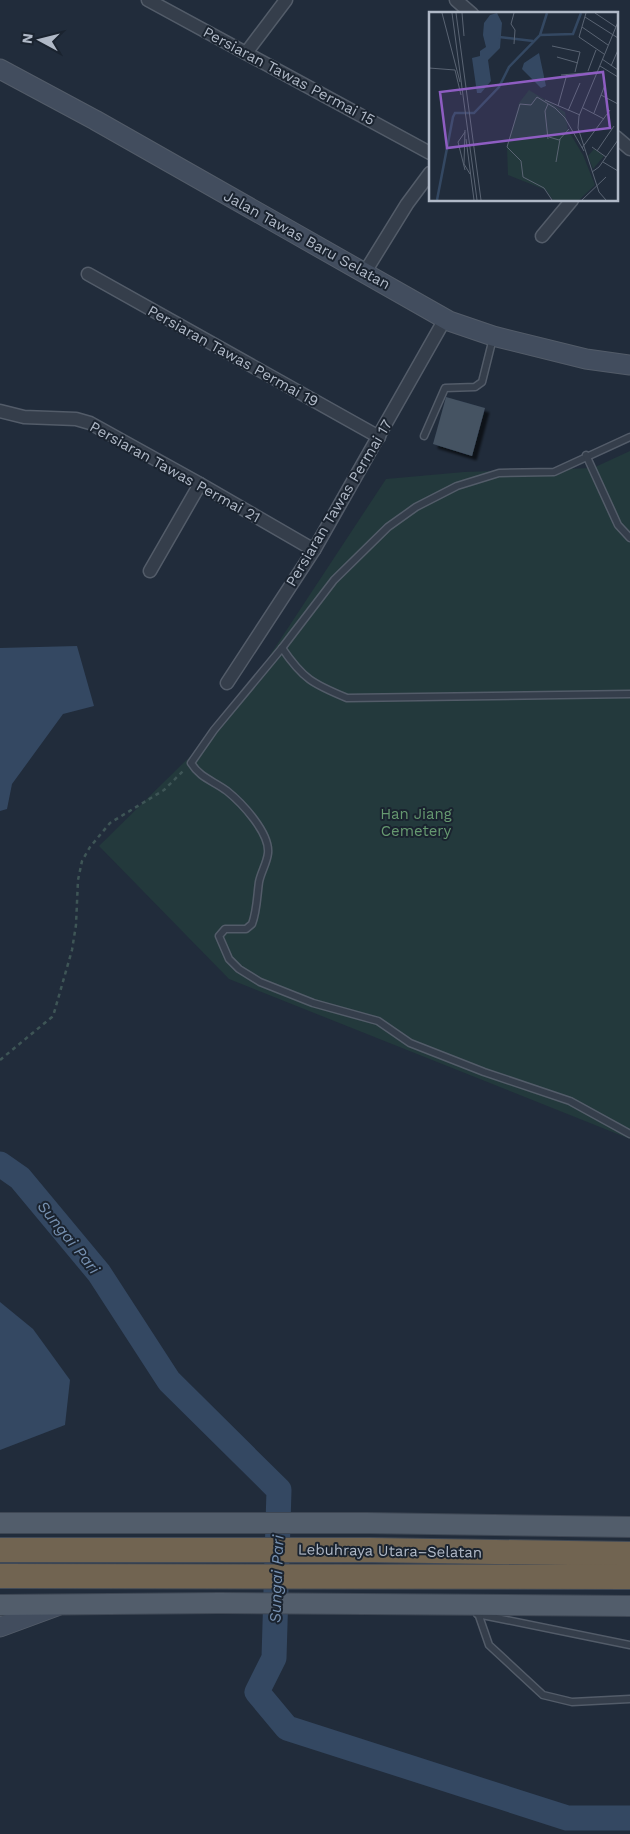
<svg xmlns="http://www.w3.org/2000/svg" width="630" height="1834" font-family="'Work Sans',sans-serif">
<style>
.green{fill:#23393c}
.water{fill:#344862}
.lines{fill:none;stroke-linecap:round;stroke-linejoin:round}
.river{stroke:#344862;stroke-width:25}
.building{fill:#445262;filter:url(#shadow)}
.lane-casing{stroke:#535c69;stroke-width:9}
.street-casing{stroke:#535c69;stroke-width:15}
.secondary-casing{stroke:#535c69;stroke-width:21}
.primary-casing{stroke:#3e4754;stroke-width:22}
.highway-casing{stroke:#404956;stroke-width:26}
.path{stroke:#3e5556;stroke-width:2.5;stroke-dasharray:4 4;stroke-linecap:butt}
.lane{stroke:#353e4b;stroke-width:6}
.street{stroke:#353e4b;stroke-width:12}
.secondary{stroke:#424d5e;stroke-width:19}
.primary{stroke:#525d6b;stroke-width:20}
.highway{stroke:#716451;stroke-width:24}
.labels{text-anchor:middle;stroke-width:4;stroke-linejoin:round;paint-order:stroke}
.street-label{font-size:15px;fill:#b0b9c7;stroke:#1a232f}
.park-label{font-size:15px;fill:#669970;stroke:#1a232f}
.water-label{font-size:16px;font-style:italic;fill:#7690b0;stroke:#1a232f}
.inset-river{fill:none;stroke:#344862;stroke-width:2.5}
.inset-road{fill:none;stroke:#5a6473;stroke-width:1}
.view{fill:#8e5dc2;fill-opacity:0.15;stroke:#8e5dc2;stroke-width:2.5}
.inset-edge{fill:none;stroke:#b0b9c7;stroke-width:2.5}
</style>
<defs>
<filter id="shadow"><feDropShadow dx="4.5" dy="4.5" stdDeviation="1" flood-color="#0009"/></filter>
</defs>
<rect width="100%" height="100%" fill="#212c3b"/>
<polygon class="green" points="630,451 630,1139 229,979 99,846 228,719 386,479 464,472 593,468"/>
<g class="water">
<polygon points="77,646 94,706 63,714 12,784 7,809 0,811 0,648"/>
<polygon points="0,1302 33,1329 70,1380 65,1425 0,1450"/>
</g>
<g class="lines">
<polyline class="river" points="0,1164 20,1178 99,1273 169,1381 279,1490 274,1658 257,1692 287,1728 567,1818 630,1818"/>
</g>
<polygon class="building" points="446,397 485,408 472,456 433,444"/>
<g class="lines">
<g class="lane-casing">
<g id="lane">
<polyline points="424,436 445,388 475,387 482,382 493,338"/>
<path d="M630,437L554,472L499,473L457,486L416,507L388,527L334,580L282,648L214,730L191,763C200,778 214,781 227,791C242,803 270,833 268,853C267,863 261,872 259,882C257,896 257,911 252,924L246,929H225L219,936L229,959L239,969L260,982L313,1003L378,1021L410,1043L484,1072L570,1101L630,1134"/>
<polyline points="586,455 618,525 630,538"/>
<path d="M282,648C303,679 313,684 347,698L630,694"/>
<polyline points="477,1614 630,1645"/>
<polyline points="479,1616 489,1645 543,1695 572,1702 630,1699"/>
</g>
</g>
<g class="street-casing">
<g id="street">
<polyline points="148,0 430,153"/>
<polyline points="456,0 472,14"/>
<polyline points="246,53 286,0"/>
<polyline points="616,137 630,149"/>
<polyline points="542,236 572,200"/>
<polyline points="365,272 407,204 430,173"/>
<polyline points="88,274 379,437"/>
<polyline points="0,411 24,417 76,419 90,423 200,484 314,550"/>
<polyline points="150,571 200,484"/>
<polyline points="227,683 314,550 445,319"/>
</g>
</g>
<g class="secondary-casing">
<g id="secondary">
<polyline points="0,69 95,120 449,321 493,336 586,359 630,365"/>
<polyline points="0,1627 57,1606"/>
</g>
</g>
<g class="primary-casing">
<g id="primary">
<polyline points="0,1523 368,1523 630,1527"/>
<polyline points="0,1605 219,1603 630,1606"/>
</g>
</g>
<g class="highway-casing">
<g id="highway">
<polyline points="0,1550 371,1550 630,1554"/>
<polyline points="0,1576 630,1577"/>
</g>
</g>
<polyline class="path" points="0,1060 52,1017 54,1013 72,950 76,925 78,880 82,861 90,847 110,823 164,790 184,770"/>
<use href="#lane" class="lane"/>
<use href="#street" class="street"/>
<use href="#secondary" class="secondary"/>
<use href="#primary" class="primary"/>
<use href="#highway" class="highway"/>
</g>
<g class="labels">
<g class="street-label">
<text transform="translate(289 76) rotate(28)" y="5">Persiaran Tawas Permai 15</text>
<text transform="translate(307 240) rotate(29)" y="5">Jalan Tawas Baru Selatan</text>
<text transform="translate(233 356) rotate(29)" y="5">Persiaran Tawas Permai 19</text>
<text transform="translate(175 472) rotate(29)" y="5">Persiaran Tawas Permai 21</text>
<text transform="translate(339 503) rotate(-59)" y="5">Persiaran Tawas Permai 17</text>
<text transform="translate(390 1551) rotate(1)" y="5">Lebuhraya Utara–Selatan</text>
</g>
<g class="park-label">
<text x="416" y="819">Han Jiang<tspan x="416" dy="17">Cemetery</tspan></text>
</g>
<g class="water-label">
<text transform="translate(69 1237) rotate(51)" y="6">Sungai Pari</text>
<text transform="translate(276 1579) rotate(-88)" y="6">Sungai Pari</text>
</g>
</g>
<g transform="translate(429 12)">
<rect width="189" height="189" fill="#212c3b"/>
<path d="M100,78L136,100L139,118L154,143L166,173L150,188H124L117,178L79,163L78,136L90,91ZM165,137L175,144L164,157L159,144Z" fill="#23393c"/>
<path d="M68,1L73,11L71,36L59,48L62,69L52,81H48L43,46L51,44V39L57,35L54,23L55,11L61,3ZM110,41L117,74L112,76L93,57L95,51Z" fill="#344862"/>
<path class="inset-river" d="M111,23L144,22L152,1M70,25L104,29M8,188L24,105L26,101H45L70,75L80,55L111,23L118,1"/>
<path class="inset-road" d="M13,1L31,70M23,1L48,188M27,1L52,188M33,1L35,24M85,1L82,12L86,18L85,32M157,1L150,25L175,42M166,1L187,15M156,5L189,26M153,15L179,33M123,34L151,40L146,60M128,45L149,51M173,47L189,58M171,54L189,65M182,54L189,38M0,56L26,58L32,83M159,59L167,38M132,63L168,60M172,83L189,92M116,88L151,103M129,94L138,62M154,96L175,107M139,99L151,71M165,101L176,73M36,118L35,152L41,162M36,120L29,130L36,158M120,125L130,128L140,117M37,127L45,188M119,127L116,99L119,92M163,135L177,145M153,136L181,98M168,139L185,114M127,150L131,127M174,150L189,159M163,160L170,155L189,128M123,188L115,176L94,165L92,149L78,135L91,92L102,93L108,85L126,96L136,106L155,139M153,188L177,165M177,188L170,180L149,116L150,104L189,10"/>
<path class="view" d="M174,60L181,116L18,136L11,80Z"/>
<rect width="189" height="189" class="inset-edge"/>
</g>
<g transform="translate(40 40) rotate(277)" stroke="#1a232f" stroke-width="4" paint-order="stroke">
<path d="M0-4L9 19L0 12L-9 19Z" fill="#b0b9c7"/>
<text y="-8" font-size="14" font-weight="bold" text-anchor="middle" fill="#b0b9c7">N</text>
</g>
</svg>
